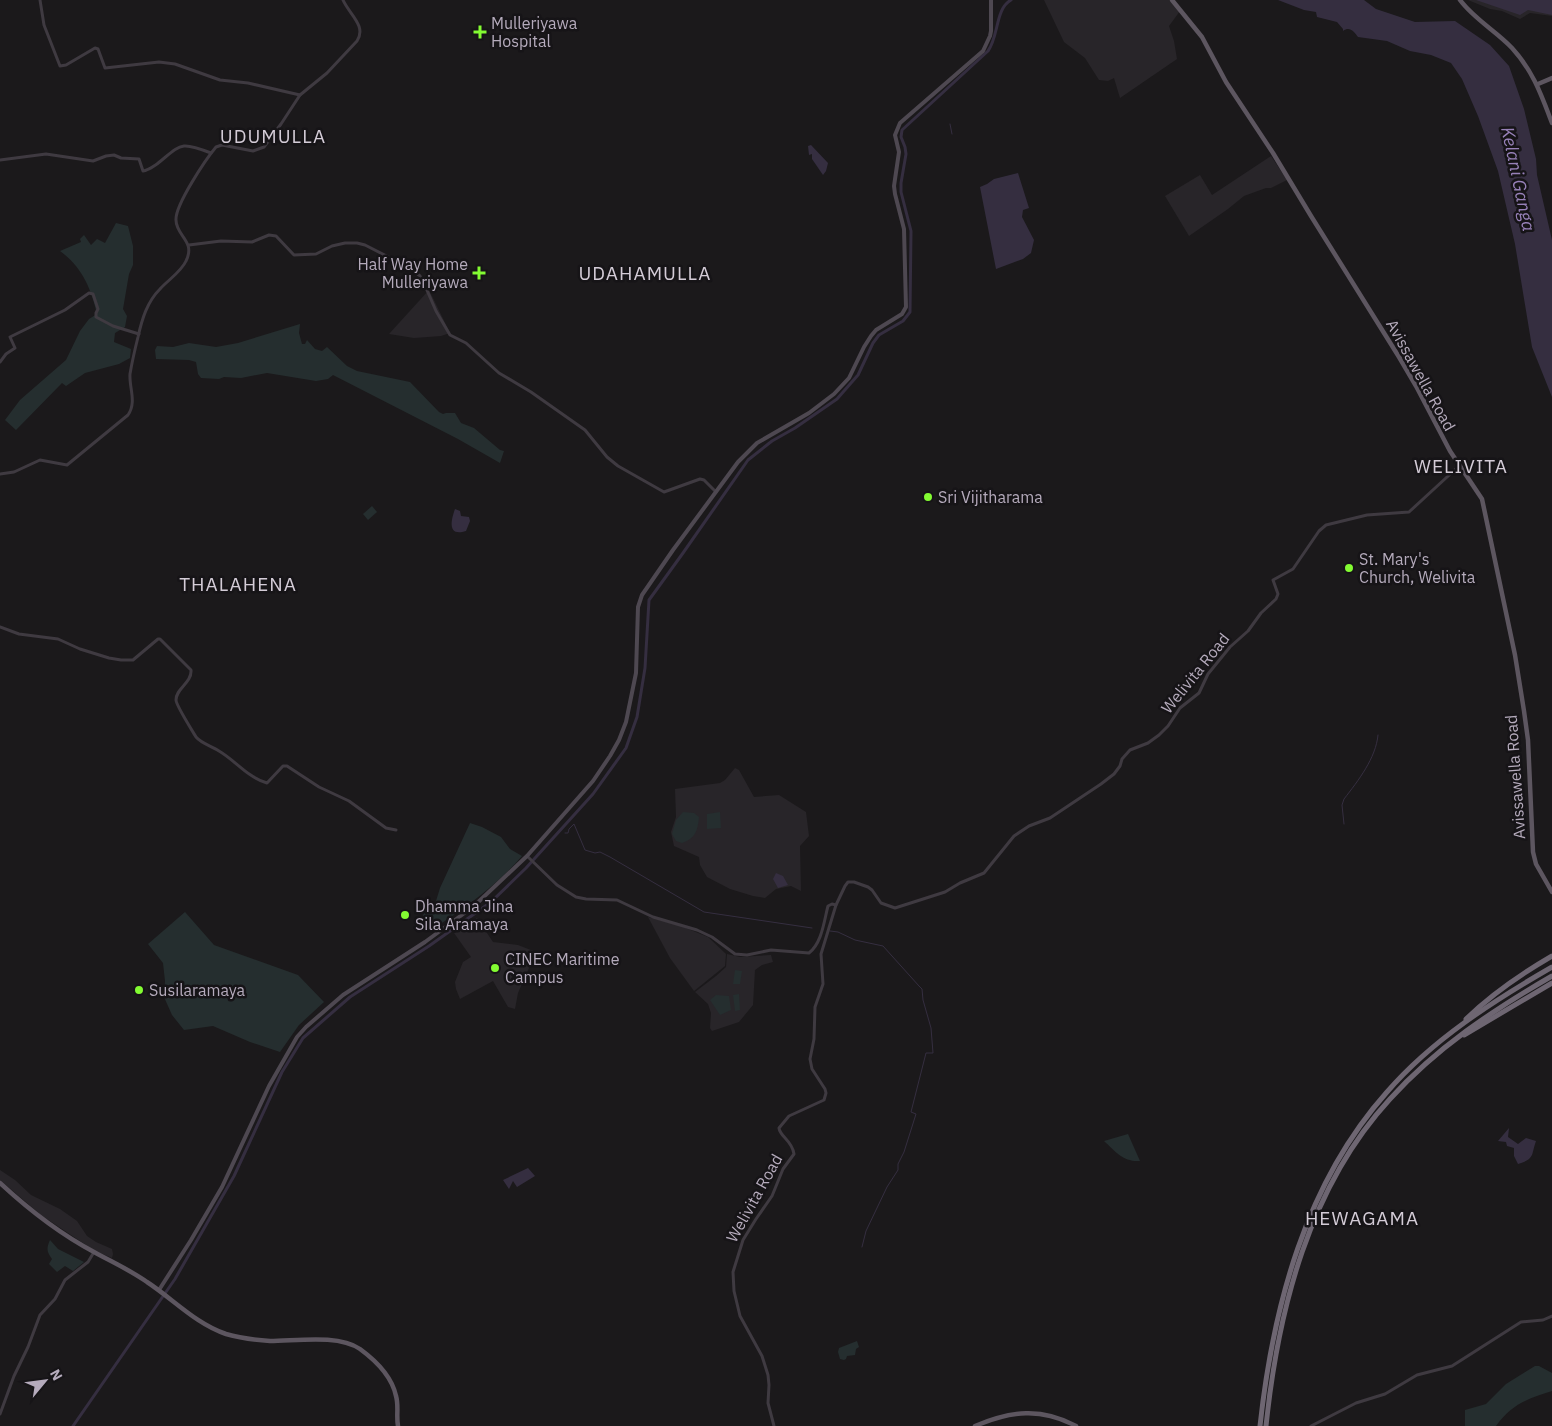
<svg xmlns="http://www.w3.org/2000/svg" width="1552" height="1426" font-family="'IBM Plex Sans',sans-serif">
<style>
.built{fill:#282529}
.green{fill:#252e2f}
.water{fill:#352e40}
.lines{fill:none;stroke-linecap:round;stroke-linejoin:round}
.stream{stroke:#352e40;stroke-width:1}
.canal{stroke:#352e40;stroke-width:3}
.tertiary{stroke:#3f3a41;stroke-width:3}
.secondary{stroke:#4e4851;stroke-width:4}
.primary{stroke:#5d5660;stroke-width:4.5}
.motorway{stroke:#6e6672;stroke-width:5}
.poi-dot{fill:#83fb32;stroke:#161417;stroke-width:2}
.labels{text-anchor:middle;stroke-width:5;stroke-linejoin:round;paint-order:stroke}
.poi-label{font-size:16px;fill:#b5abbc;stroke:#161417;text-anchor:start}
.street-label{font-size:16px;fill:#b5abbc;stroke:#161417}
.water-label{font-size:18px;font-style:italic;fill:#9781b8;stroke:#161417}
.quarter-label{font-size:19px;letter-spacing:1px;fill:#d4ccd7;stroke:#161417}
</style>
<rect width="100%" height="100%" fill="#1b191b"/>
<g class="built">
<polygon points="1044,0 1169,0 1180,11 1169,26 1174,41 1177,59 1120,98 1114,78 1108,81 1099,80 1085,58 1064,42"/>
<polygon points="1468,0 1552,0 1552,16 1530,13 1520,19 1502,11 1490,9"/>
<polygon points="1271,156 1287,180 1271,188 1266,188 1244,196 1228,209 1189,236 1165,196 1200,175 1212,195"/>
<polygon points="429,290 450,333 441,336 414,338 389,334"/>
<polygon points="735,768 739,770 754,797 779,795 806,812 809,836 800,846 801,891 791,886 776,889 765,898 753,896 730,889 707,877 700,865 699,857 674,846 671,832 676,817 675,789 720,783 725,780"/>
<polygon points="648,917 681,926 708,937 726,954 725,966 694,991 670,958"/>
<polygon points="477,918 493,942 518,945 536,952 518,993 515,1009 508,1007 493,981 460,999 456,989 455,982 463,962 471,957 454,933"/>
<polygon points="727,954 740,957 771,955 773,962 762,965 755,970 753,1005 739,1022 712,1031 710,1028 711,1013 708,1004 695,992 716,976 726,967"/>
<polygon points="0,1170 15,1180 31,1195 60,1209 77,1221 87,1236 96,1242 112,1249 113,1254 112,1258 95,1251 41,1215 0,1180"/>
</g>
<g class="green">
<path d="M116,223L128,226L133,246V265L129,274L123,309L127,316L125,327L115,333L114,342L131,349L130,358L119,364L85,373L66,386L62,383L16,430L5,420L20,400L66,360L80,331L89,319L97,314C91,288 82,267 60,251L81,242L80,239L84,235L91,245L97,239L105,243Z"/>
<polygon points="300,324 299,333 302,344 305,344 307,340 315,349 322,351 327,347 347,366 357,371 410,382 439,412 443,414 446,413 455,413 461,423 474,428 500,450 504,451 500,463 458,439 333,375 328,379 316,381 267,373 241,378 224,377 219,379 201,378 198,374 196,362 189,360 156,359 155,350 157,346 173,347 189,343 216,347 238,343"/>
<polygon points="372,506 377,512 368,520 363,514"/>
<path d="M683,812L694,813L699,817C698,830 695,839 682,843L676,841L672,834L676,820Z"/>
<polygon points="720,812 721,828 707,829 707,814"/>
<path d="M470,823L482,827L501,837L510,849L522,856C496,886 464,909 431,930L423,915L436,901L440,888Z"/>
<polygon points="185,912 214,945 298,975 324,1002 299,1025 280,1052 250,1042 213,1026 184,1030 172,1015 164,997 165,981 163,963 148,944"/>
<polygon points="735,970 742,971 740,984 733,984"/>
<polygon points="739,994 740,1010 735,1011 733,995"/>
<polygon points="716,995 729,996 731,1010 720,1015 710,1000"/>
<path d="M1128,1134L1140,1161C1123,1162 1116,1152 1104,1141Z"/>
<path d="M50,1240L58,1249L84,1262L73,1271L65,1266L57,1272L49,1264L52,1259C47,1252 46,1249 50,1240Z"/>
<polygon points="857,1341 859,1347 856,1349 855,1355 847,1356 846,1359 844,1360 840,1359 838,1352 839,1348"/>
<path d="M1535,1366H1539L1552,1373V1391C1527,1399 1512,1404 1496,1426H1465V1410L1486,1404L1506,1384Z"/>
</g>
<g class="water">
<path d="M1278,0H1364L1376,9L1415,22L1455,21L1490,45L1509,66L1524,109L1536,159L1537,175L1552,240V397L1532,347L1515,244L1498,171L1478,116L1462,79L1451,63L1431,55L1410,51L1387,41L1358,37C1354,32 1350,26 1343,31V29L1337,22L1317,17L1316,12L1304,10Z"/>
<polygon points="1476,0 1552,0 1552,15 1528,10 1520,15"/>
<polygon points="811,145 828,163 826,171 823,175 812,159 812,154 809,155 808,146"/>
<polygon points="1018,173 1029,208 1023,210 1022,217 1034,240 1031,253 1023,259 996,269 980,187 987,184 994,179"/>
<path d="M455,509L460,511L461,516L469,517L470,521L466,531C447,537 451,520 455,509Z"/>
<polygon points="776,873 783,876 788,885 778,888 773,879"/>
<path d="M1509,1128L1508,1137L1518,1144L1526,1138L1536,1141C1531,1155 1535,1159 1518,1164L1514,1156V1148L1507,1146L1506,1142L1498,1141Z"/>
<polygon points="528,1168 535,1176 517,1187 513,1181 509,1189 503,1180"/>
</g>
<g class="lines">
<g class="stream">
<polyline points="950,124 952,134"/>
<path d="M1344,824L1342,805L1344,799C1358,781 1376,758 1378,735"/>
<polyline points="565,833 568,833 569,829 574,824 585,850 595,853 600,852 610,857 704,912 812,928"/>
<polyline points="830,931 838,932 855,940 883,946 919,986 922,989 923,1000 931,1028 933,1053 926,1053 911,1112 916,1114 904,1152 898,1164 898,1170 887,1187 866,1231 862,1247"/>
</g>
<path class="canal" d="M73,1426L175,1279L234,1176L282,1072L303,1038L350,997L429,946L491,902L526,868L593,794L626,748L637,717L645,668L649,600L683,553L748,460L772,441L795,428L837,399L858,375L873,343L879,335L903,321L910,312L911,231L901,192V183L906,154L905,147L901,137L902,130L988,51C999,36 995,9 1011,0"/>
<g class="tertiary">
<polyline points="40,0 44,25 60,66 66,65 95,48 98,49 105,68 159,62 175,64 220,80 248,83 300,95"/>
<path d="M0,160L46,154L93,161L106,156L114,155L121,158L139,159L143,171C149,170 152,167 157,164C182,144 180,141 211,153"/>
<polyline points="189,245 221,241 252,242 269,235 276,236 294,255 316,254 332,246 345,243 357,243 365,245 410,268 420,276 423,281 436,311 450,335 466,343 499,373 531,392 585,430 607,457 618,466 664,492 700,479 704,480 716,492"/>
<polyline points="0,362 6,354 15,348 10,337 65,310 89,293 93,294 98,309 96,313 96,317 113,326 139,334"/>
<path d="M0,474L14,472L40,460L67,465L128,415C137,402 129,388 130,374C132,362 135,349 138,337C142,319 147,302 160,289C168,280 181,272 186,261C196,241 176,236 176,220C175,205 206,159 216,147L222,145L253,151L264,147L281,124L300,95L327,73L357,41C367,26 349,14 343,0"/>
<path d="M0,627L19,634L58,639L80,649L109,658L121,660H133L158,639H160L191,670C192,683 176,688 176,700C176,705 193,732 196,737C202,744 212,746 219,751C236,761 247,777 267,783L283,766H287L319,787L349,801L386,828L396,830"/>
<path d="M527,856L557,885L576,897L586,899L617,900L653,917L697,930L712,937L735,954L747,955L771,950L809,953C822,943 824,921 828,906L832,904L836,905"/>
<polyline points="0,1414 14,1376 28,1347 40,1315 55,1299 65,1280 88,1262 94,1252"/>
<path d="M774,1426L768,1403L769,1385L768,1375L762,1356L740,1316L734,1291L733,1272L743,1240L756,1219L772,1196L783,1169L794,1154C792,1140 780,1137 779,1128L789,1116L824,1100L826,1093L825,1089L812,1069L810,1059L814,1039L815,1007L823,984L821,954L836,905L845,886L848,882H854L868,887L872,890L881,903L895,908L945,892L960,883L984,873L1014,836L1029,826L1050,818L1101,784L1114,774L1120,766L1122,759L1130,750L1148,743L1159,735L1168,726L1180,708L1199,693L1208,674L1230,647L1248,631L1261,613L1276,599L1278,594L1273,580L1293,569L1319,531L1326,525L1367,515L1409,512L1459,466"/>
<polyline points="1311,1426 1356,1403 1385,1394 1417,1375 1452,1366 1521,1322 1543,1320 1552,1316"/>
</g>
<polyline class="secondary" points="159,1290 191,1240 222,1187 269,1086 297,1037 306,1027 343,995 425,942 474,906 527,856 593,781 610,756 619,740 626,722 636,673 638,607 642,595 673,550 738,462 757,443 809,413 834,394 849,378 864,347 871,336 876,330 902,314 906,307 904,229 895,194 894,186 899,152 895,135 900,123 983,51 990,36 991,31 991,0"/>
<g class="primary">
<polyline points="1172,0 1202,37 1226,82 1273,153 1311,216 1399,357 1416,386 1450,451 1482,499 1515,655 1524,711 1528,740 1533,852 1536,864 1552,892"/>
<path d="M1460,0C1474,19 1496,31 1512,48C1533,71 1541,94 1552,123"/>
<polyline points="1538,84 1552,78"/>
<path d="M0,1183C28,1209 60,1234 94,1252C112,1262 130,1270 147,1282C173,1299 196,1324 226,1334C240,1338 256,1340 270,1341C296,1341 338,1334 360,1349C375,1360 392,1377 396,1396C399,1406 396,1416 398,1426"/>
<path d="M975,1426C1011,1411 1041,1407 1076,1426"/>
</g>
<g class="motorway">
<path d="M1466,1019C1492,994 1521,974 1552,956"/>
<polyline points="1464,1035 1552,983"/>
<path d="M1260,1426C1273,1307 1305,1184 1387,1092C1432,1040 1493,1001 1552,967"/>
<path d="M1266,1426C1278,1310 1309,1187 1390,1099C1436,1048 1493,1010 1552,976"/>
</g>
</g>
<g class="poi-dot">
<path d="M477.5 24.5h5v5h5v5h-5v5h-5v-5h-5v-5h5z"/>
<path d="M476.5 265.5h5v5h5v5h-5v5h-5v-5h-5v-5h5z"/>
<circle cx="928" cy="497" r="5"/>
<circle cx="1349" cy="568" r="5"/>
<circle cx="405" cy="915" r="5"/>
<circle cx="495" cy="968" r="5"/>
<circle cx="139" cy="990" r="5"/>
</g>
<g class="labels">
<g class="poi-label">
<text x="491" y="29">Mulleriyawa<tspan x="491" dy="18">Hospital</tspan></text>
<text x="468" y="270" text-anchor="end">Half Way Home<tspan x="468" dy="18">Mulleriyawa</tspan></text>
<text x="938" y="503">Sri Vijitharama</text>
<text x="1359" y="565">St. Mary's<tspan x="1359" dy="18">Church, Welivita</tspan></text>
<text x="415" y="912">Dhamma Jina<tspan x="415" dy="18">Sila Aramaya</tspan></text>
<text x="505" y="965">CINEC Maritime<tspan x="505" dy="18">Campus</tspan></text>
<text x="149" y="996">Susilaramaya</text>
</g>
<g class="street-label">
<text transform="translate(1421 375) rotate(61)" y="6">Avissawella Road</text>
<text transform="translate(1195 673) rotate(-51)" y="6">Welivita Road</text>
<text transform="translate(1515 777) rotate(-94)" y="6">Avissawella Road</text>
<text transform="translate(754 1198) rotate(-61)" y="6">Welivita Road</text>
</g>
<g class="water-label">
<text transform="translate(1518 179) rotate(78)" y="6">Kelani Ganga</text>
</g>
<g class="quarter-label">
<text x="273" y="143">UDUMULLA</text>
<text x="645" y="280">UDAHAMULLA</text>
<text x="1461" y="473">WELIVITA</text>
<text x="238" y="591">THALAHENA</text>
<text x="1362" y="1225">HEWAGAMA</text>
</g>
</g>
<g transform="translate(45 1381) rotate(61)" stroke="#161417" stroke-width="4" paint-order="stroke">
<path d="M0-4L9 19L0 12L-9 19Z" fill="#b5abbc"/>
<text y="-8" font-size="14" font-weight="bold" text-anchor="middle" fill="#b5abbc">N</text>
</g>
</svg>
